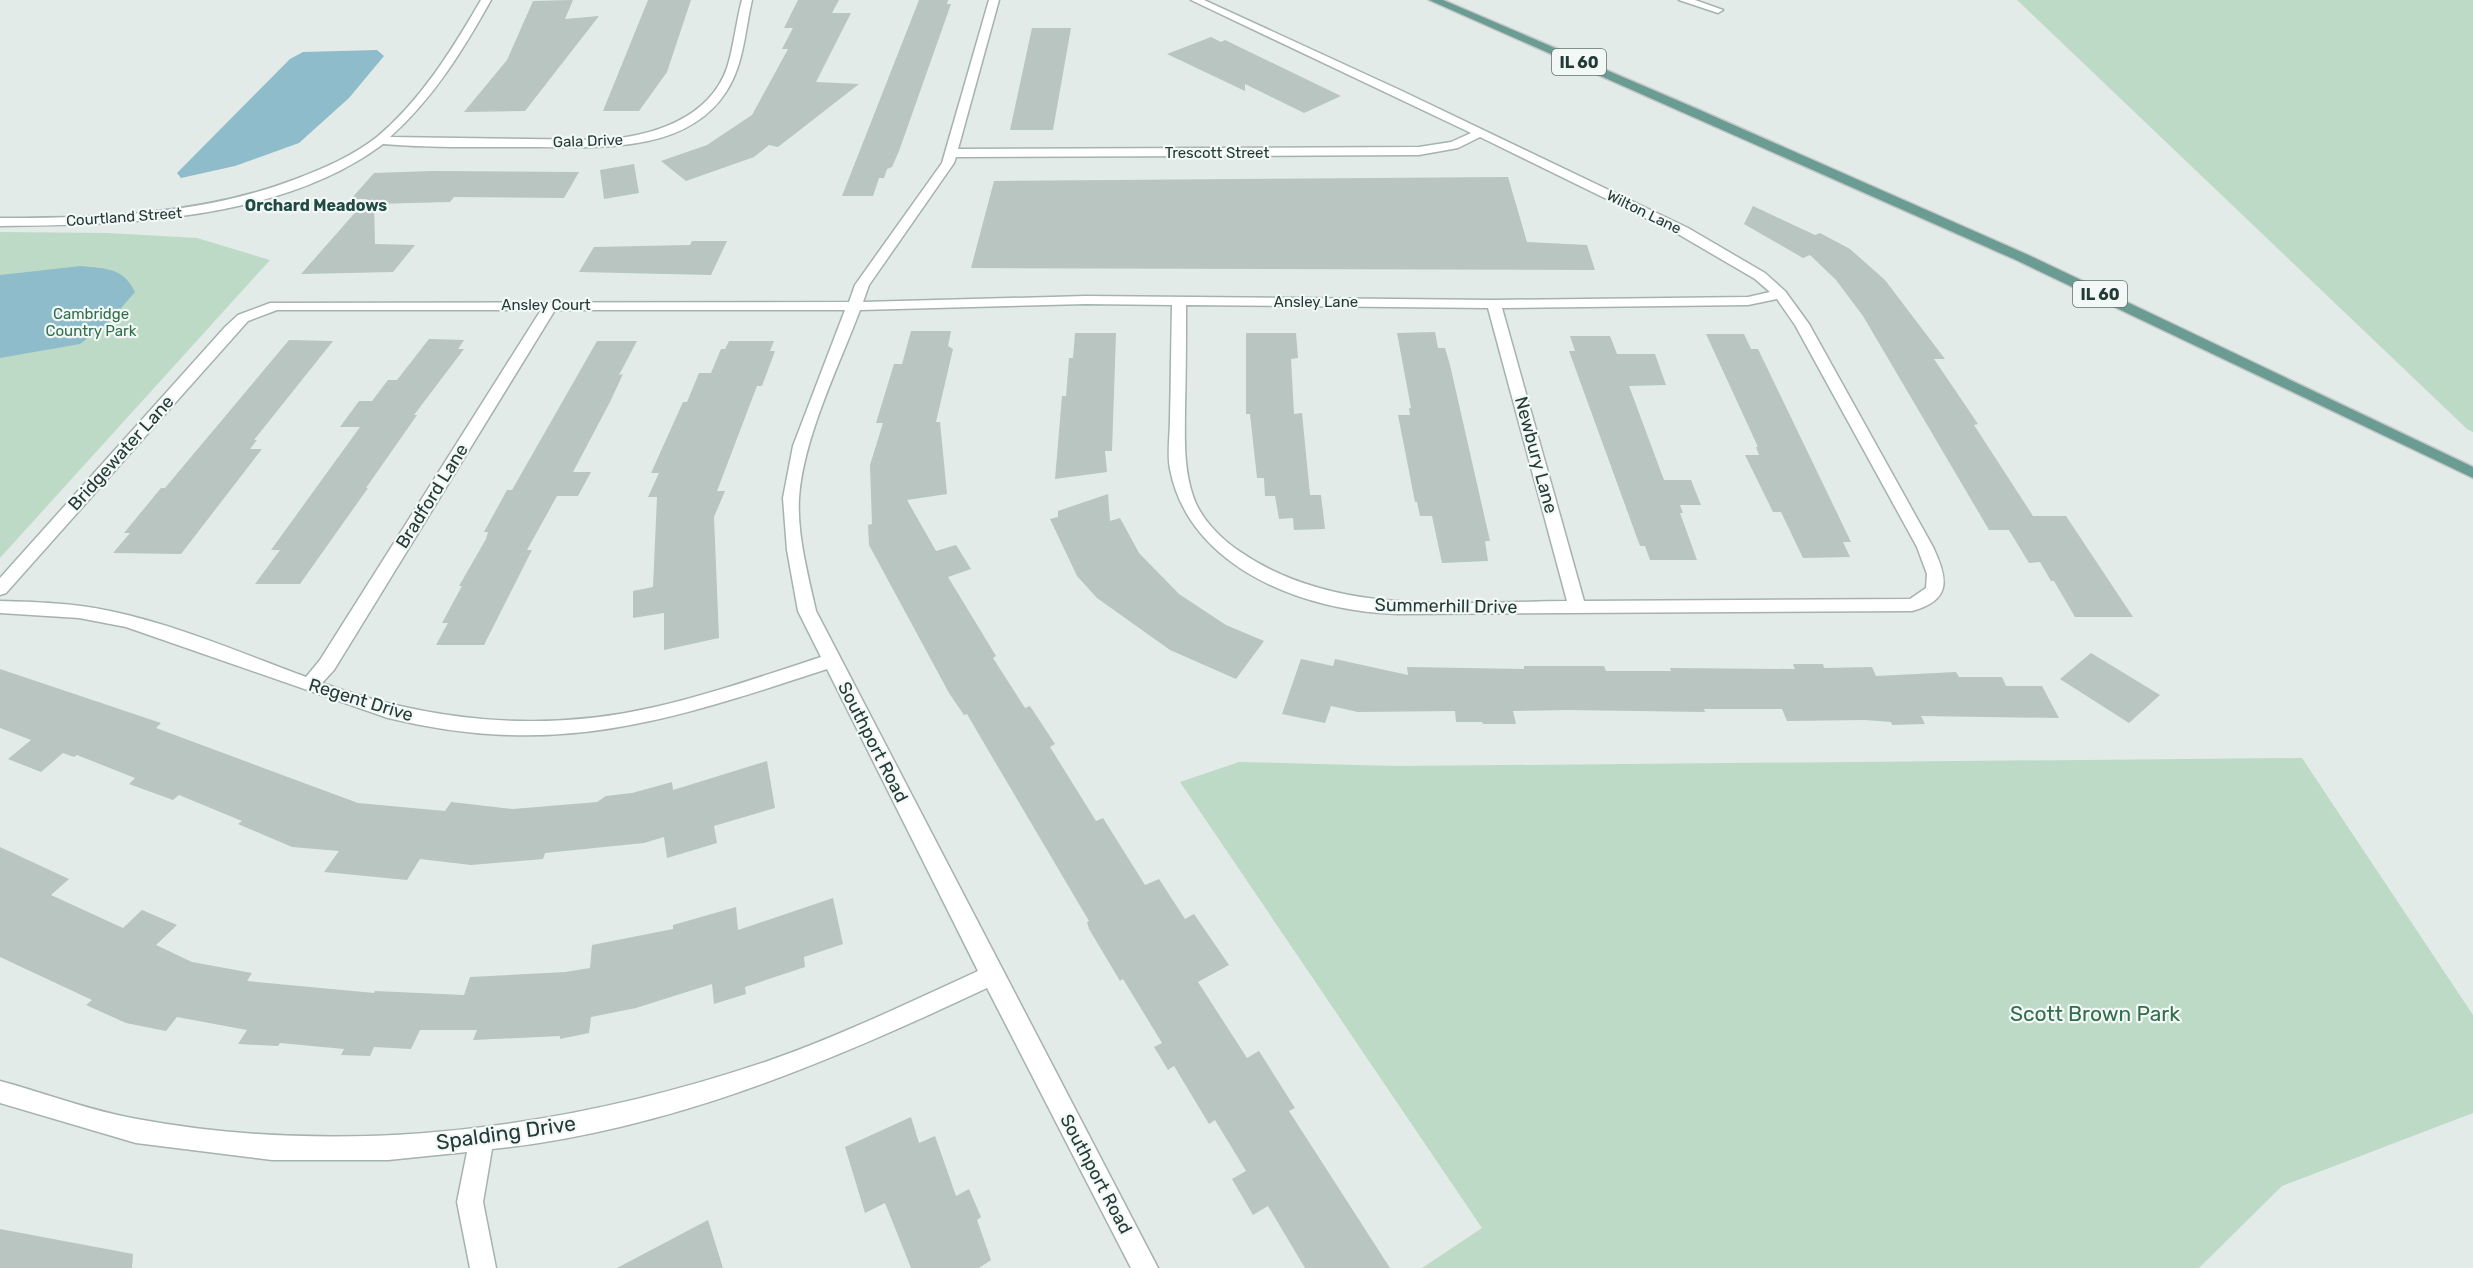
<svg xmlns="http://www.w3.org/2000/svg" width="2473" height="1268" font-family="Rubik,sans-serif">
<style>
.green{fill:#bddac7}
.water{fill:#8fbcca}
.building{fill:#b8c5c1}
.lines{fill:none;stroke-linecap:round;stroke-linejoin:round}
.street-casing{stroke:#a5b2af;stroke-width:3}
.primary-casing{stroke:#c2c8c7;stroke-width:3}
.street{fill:#fff;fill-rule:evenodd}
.primary{fill:#6b9c93;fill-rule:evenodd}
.labels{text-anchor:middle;stroke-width:4.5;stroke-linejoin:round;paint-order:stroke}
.far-street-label{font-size:15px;fill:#243a36;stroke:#f2f8f5}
.far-park-label{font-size:15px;fill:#326d4e;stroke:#f2f8f5}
.shield{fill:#f2f8f5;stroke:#62736f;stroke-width:1.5}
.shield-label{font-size:16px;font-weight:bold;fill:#243a36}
.far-neighbourhood-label{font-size:16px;font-weight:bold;fill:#224a44;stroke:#f2f8f5}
.street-label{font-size:18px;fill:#243a36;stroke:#f2f8f5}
.near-park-label{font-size:21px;fill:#326d4e;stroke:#f2f8f5}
.near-street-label{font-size:21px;fill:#243a36;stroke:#f2f8f5}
</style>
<rect width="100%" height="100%" fill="#e2ebe8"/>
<g class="green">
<polygon points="2017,0 2473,0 2473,432 2467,429"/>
<polygon points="0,232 107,233 197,238 270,260 0,558"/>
<polygon points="2302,758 2473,1015 2473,1113 2282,1186 2199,1268 1422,1268 1482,1228 1180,782 1239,762 1398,766"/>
</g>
<g class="water">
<polygon points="377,50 384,56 349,98 299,143 235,166 181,178 177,173 290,59 303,52"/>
<path d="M81,266C106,269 123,267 135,292L109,322L80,344L0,358V275Z"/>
</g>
<g class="building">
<polygon points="573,0 565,19 599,16 525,111 464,112 507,60 533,1"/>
<polygon points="648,0 691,0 667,72 639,111 603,111"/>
<polygon points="798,0 839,0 832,13 851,13 816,82 859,84 778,147 769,145 754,157 686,181 661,161 707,145 752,115 788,49 782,49 793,28 784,28"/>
<polygon points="919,0 948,0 947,4 951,4 899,151 892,167 887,169 884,178 879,178 873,196 842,196"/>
<polygon points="1032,28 1071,28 1053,130 1010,130"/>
<polygon points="1211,37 1221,42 1225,40 1341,96 1304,113 1245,84 1245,91 1167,54"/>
<polygon points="634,164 639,193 604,199 600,170"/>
<polygon points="432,171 579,172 564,198 454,197 450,202 374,204 375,244 415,245 393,272 301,274 367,199 351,199 374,173"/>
<polygon points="1508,177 1527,242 1587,245 1595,270 971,268 994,181"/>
<polygon points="1753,206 1815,235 1820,233 1850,249 1885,280 1945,359 1934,359 1978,424 1974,425 2033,516 2066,516 2133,617 2075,617 2054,581 2051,581 2040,562 2029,563 2009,530 1989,530 1863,316 1836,280 1810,255 1803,258 1744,224"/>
<polygon points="692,241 727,241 711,275 579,272 594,247 690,245"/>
<polygon points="911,331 951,331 948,346 953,349 936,422 940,422 947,494 907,500 936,551 956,545 971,569 948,577 996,656 993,658 1025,708 1030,706 1055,744 1050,747 1096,821 1103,818 1145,885 1159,879 1185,919 1194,914 1229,965 1198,982 1247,1058 1259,1051 1295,1108 1289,1111 1390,1268 1305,1268 1268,1206 1253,1215 1232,1179 1246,1171 1215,1120 1209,1124 1174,1066 1168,1070 1154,1047 1162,1043 1123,979 1120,981 1089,929 1087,922 1089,921 988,750 967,714 964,715 949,693 869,545 868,525 872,524 870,465 883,423 876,423 894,364 902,364"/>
<polygon points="1435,332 1438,348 1445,348 1450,365 1490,541 1485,541 1488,561 1442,563 1432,516 1420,516 1417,502 1415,502 1398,415 1410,415 1409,408 1411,408 1397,333"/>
<polygon points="1075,333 1116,333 1112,451 1105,451 1107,472 1055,479 1062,396 1066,396 1069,358 1073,358"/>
<polygon points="1246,333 1296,333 1298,358 1291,359 1294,414 1302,413 1310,495 1321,495 1325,529 1294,530 1293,518 1279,519 1275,496 1265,496 1264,478 1257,478 1250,414 1246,414"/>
<polygon points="1706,334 1744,334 1751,349 1758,349 1851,542 1843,542 1850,557 1803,558 1781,512 1773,512 1745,455 1759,455 1756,447 1758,447"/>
<polygon points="1570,336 1610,336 1617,354 1655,354 1666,385 1629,386 1664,480 1691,480 1701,505 1680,505 1683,513 1680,513 1697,560 1650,560 1645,546 1640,546 1569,351 1575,351"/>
<polygon points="429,339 464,340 458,349 464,349 414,415 417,415 366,488 368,488 300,584 255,584 280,550 271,550 360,427 340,427 359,401 372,401 388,380 397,380"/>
<polygon points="289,340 333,341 254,440 257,440 250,449 262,449 181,554 113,553 130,533 124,533 161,488 165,488"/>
<polygon points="597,341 637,341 619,375 623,374 610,402 573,472 591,472 578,496 557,496 527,550 532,550 484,645 436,645 448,623 442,623 462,586 459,586 486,539 488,532 484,532 507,490 512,490"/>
<polygon points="729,341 774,341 770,351 775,351 762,386 757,386 717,491 725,491 714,517 719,638 664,650 664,613 633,618 633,591 653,587 657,497 648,497 659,473 651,473 683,402 687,402 699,373 711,373 721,349 725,349"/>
<polygon points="1108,494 1110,521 1120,518 1139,553 1179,594 1226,625 1264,641 1236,679 1170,650 1097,598 1077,576 1050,519 1058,517 1058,511"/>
<polygon points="2091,653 2160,695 2129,723 2060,679"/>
<polygon points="1301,659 1333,666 1335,659 1408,675 1407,667 1524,669 1524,666 1604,666 1606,671 1671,671 1670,668 1795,669 1793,664 1823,664 1824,668 1872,667 1876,676 1956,672 1959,677 2002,677 2006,686 2042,686 2059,718 1921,716 1925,724 1892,725 1891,722 1865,720 1787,721 1782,709 1704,709 1705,712 1569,710 1513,711 1516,724 1483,724 1482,722 1456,722 1455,711 1358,712 1331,706 1325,723 1282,714"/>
<polygon points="0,669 161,723 156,728 358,803 445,811 451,802 513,809 597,802 606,796 632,793 672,782 673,790 767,761 775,808 714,826 717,843 667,858 664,837 644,843 545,853 543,859 471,865 420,859 407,880 324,872 339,851 292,847 238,824 242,821 179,795 173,800 129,784 135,778 77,755 74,757 63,753 41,772 8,759 31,740 0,728"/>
<polygon points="0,847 69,879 51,895 123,928 142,910 177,925 156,945 192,962 252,973 247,981 374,993 375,991 464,995 470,977 565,972 590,968 592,945 673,929 673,925 736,907 738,930 833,898 843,944 804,957 805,967 745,987 746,994 714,1004 712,984 636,1008 591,1017 589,1033 560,1039 560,1036 473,1040 477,1030 420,1030 411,1049 374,1047 370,1056 341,1055 344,1049 280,1043 278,1046 238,1044 247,1030 177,1017 166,1031 126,1023 86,1005 92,1000 0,957"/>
<polygon points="911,1117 919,1143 935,1136 956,1196 969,1189 981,1217 977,1220 991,1260 979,1268 911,1268 885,1203 865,1213 845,1147"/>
<polygon points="708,1220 723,1268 617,1268"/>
<polygon points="0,1229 133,1254 132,1268 0,1268"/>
</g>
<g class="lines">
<g class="street-casing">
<g id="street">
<path d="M481,0H491C463,50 433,99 390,137L603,140C652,136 709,119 727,68C734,46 736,22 742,0H752C745,30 744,65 726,92C683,158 587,146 519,147C474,147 428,148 383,144C280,221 123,225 0,226V218C101,218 201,215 296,179C324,168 353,156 377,137C421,100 452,50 481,0Z"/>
<path d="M989,0H999L958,149L1419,147L1451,142L1471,133L1191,0H1204L1402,91L1688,228L1765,273L1785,291L1809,324L1933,547C1948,579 1952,600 1912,611L1398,614C1307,612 1189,569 1170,469C1167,454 1170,435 1170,419C1171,381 1171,343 1172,305L1086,304L860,310C839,366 803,438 799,498C797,535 808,575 816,611L1158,1268H1131L987,988C830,1062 667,1131 492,1149L483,1202L496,1268H470L457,1202L467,1152L388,1160H272L136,1143L0,1103V1081C45,1093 91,1111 137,1119C347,1158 568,1129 768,1061C840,1036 910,1002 978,971L827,669C669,721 556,759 388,718L126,627L79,618L0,613V601C37,602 74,603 110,611C177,625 241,653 306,677L320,660L541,310H277L248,321L6,593L0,595V578L225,327L238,315L270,303L849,302L855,285L942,163ZM1480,137L1678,234L1755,279L1770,292L1748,297L1494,300L1086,296L863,302L869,285L954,163L956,157L1419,155L1458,148ZM1777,299L1795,325L1917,547L1927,574L1926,588L1910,599L1584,601L1502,308L1748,305ZM1186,305L1488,308L1567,601C1457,602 1335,617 1239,551C1220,538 1200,518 1193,496C1183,466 1185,437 1185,406C1186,372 1186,339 1186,305ZM555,310H845L793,446L783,498L787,550L798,611L821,657C766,675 711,694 655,707C543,733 429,722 322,683L334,670Z"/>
<polygon points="1679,0 1695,0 1723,10 1718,13"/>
</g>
</g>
<g class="primary-casing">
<polygon id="primary" points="1429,0 1443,0 1695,108 2026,254 2473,467 2473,478 2016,260"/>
</g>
<use href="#street" class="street"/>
<use href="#primary" class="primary"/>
</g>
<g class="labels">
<g class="far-street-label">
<text transform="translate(588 141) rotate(-2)" y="5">Gala Drive</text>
<text x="1217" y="158">Trescott Street</text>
<text transform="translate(1644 212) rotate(26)" y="5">Wilton Lane</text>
<text transform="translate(124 217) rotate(-4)" y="5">Courtland Street</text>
<text x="1316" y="307">Ansley Lane</text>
<text x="546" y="310">Ansley Court</text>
</g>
<g class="far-park-label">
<text x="91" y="319">Cambridge<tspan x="91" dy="17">Country Park</tspan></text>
</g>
<g class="shield">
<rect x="1552" y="49" width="54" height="26" rx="4.5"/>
<rect x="2073" y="281" width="54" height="26" rx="4.5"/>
</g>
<g class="shield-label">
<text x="1579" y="68">IL 60</text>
<text x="2100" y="300">IL 60</text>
</g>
<g class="far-neighbourhood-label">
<text x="316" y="211">Orchard Meadows</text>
</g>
<g class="street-label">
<text transform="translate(121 453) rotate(-48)" y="6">Bridgewater Lane</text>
<text transform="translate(1536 455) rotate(75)" y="6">Newbury Lane</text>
<text transform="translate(432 496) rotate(-58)" y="6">Bradford Lane</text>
<text transform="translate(1446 606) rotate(1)" y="6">Summerhill Drive</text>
<text transform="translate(361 700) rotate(17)" y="6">Regent Drive</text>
<text transform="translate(873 742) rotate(63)" y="6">Southport Road</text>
<text transform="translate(1096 1174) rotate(62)" y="6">Southport Road</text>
</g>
<g class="near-park-label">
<text x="2095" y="1021">Scott Brown Park</text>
</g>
<g class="near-street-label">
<text transform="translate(506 1133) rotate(-8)" y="7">Spalding Drive</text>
</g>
</g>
</svg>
